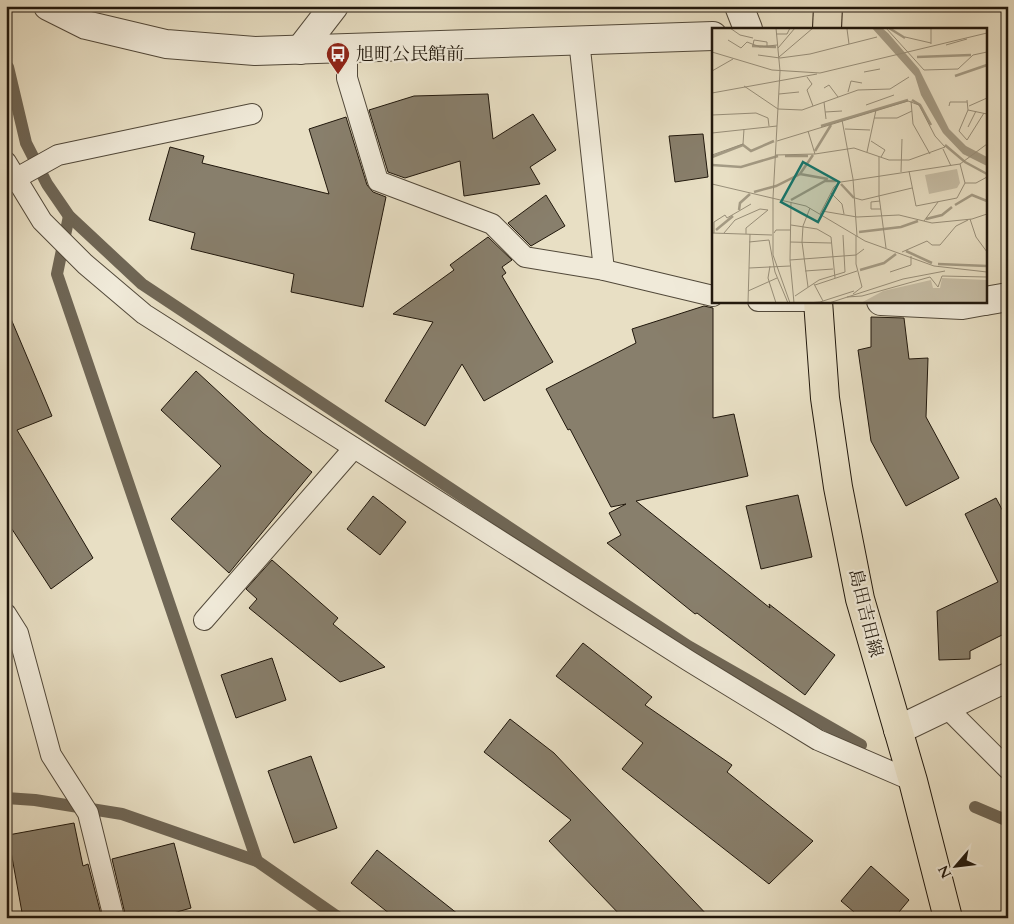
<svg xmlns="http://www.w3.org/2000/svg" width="1014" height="924" font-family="Cardo,'Noto Serif JP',serif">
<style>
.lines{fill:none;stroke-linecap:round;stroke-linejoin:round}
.stream{stroke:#6f6655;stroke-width:12}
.building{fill:#887f6c;stroke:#20170c}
.service-casing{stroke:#52493a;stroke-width:22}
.minor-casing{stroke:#52493a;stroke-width:30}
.tertiary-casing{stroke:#52493a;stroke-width:30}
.primary-casing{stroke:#20170c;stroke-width:30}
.service{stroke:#f0ead9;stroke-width:20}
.minor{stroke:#f0ead9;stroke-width:28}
.tertiary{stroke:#f0ead9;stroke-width:28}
.primary{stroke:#e8dfc4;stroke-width:28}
.labels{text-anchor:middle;stroke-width:4.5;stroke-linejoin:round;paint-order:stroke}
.poi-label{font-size:18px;fill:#20170c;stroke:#f0ead9;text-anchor:start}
.street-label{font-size:18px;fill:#20170c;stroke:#f0ead9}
.inset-river{fill:none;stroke:#a49b85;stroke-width:2.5}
.inset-road{fill:none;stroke:#988f7a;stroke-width:1}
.view{fill:#0f766e;fill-opacity:0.15;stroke:#0f766e;stroke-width:2.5}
.inset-edge{fill:none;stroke:#20170c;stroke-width:2.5}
</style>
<rect width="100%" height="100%" fill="#e8dfc4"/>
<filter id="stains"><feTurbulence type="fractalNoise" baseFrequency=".004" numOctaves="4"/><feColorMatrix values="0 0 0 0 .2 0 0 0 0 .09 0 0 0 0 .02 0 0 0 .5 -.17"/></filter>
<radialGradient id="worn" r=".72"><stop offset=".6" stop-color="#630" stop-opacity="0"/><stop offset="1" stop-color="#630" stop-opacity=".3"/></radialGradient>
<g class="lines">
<g class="stream">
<polyline points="8,67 26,143 47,184 69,216 142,284 688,646 861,745"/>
<polyline points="69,216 57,274 257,861"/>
<polyline points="6,798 35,800 122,814 257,861 339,918"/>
<polyline points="975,807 1008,821"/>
</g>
</g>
<g class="building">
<polygon points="488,94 493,139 533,114 556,150 530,167 540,184 464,196 460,161 405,178 388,172 369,110 414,96"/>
<polygon points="346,117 367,185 373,192 386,197 363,307 291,292 294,274 191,249 195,233 149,220 170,147 204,156 202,163 329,194 309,129"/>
<polygon points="703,134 708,177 675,182 669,136"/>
<polygon points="546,195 565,226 531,246 508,223"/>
<polygon points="488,237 512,260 502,267 506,273 502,276 553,362 484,401 462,364 425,426 385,401 433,322 393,314 454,270 450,265"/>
<polygon points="704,306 713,308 713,418 734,414 748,476 636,501 770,608 769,604 835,655 805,695 697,613 695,614 607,543 621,535 609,513 626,504 611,507 570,429 568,430 546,389 636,343 632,329"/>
<polygon points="6,307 52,416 17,430 93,558 51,589 6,520"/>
<polygon points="871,317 904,318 909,359 928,358 926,417 959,478 906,506 871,441 858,350 871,347"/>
<polygon points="196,371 263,433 312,472 229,573 171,519 221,466 161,410"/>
<polygon points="798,495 812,557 761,569 746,506"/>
<polygon points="373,496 406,522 380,555 347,529"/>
<polygon points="996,498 1008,521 1008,632 970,651 970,659 939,660 937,611 998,582 965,514"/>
<polygon points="272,560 338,618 333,624 385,667 340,682 249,608 257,599 246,589"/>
<polygon points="583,643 652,697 645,705 732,765 727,772 813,841 769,884 622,769 643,743 556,676"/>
<polygon points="272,658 286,700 236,718 221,675"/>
<polygon points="510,719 554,753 710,918 623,918 549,841 571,820 484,752"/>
<polygon points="311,756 337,828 294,843 268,771"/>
<polygon points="74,823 83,866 88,864 102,918 23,918 8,835"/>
<polygon points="174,843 191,908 156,918 126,918 112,859"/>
<polygon points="377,850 463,918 395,918 351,883"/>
<polygon points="871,866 909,900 894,918 861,918 841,901"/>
</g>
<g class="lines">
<g class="service-casing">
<g id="service">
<polyline points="579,40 604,270"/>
<polyline points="347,50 347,78 378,181 492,224 525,257 604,270 713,296"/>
<polyline points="6,162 42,221 85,264 144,314 689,661 818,740 913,781"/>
<polyline points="6,184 58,155 252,114"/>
<polyline points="758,301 818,301"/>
<polyline points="6,614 18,633 51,755 88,813 114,918"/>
<polyline points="204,620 354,448"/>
<polyline points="946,707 1008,769"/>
</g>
</g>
<g class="minor-casing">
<g id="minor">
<polyline points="739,6 748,29"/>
<polyline points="300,50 334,6"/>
<polyline points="881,301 962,305 984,301"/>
<polyline points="985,301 1008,297"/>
<polyline points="898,730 1008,677"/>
</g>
</g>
<g class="tertiary-casing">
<polyline id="tertiary" points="48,6 86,25 166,44 255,51 713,36"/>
</g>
<g class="primary-casing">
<g id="primary">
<polyline points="827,29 828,6"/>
<polyline points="818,301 825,398 838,487 860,599 913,781 948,918"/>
</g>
</g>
<use href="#service" class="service"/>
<use href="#minor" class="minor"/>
<use href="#tertiary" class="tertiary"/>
<use href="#primary" class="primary"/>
</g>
<defs>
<g id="bus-pin" transform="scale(1.25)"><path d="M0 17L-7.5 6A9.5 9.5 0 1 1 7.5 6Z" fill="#8f2418" stroke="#f0ead9"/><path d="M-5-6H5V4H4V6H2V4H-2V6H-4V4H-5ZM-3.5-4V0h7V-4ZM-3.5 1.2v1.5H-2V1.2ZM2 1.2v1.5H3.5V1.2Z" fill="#fff"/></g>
</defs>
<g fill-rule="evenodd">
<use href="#bus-pin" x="338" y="54"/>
</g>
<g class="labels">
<g class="poi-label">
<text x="356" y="60">旭町公民館前</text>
</g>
<g class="street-label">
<text transform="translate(866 613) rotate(76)" y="6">島田吉田線</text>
</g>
</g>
<g transform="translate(712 28)">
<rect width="275" height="275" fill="#e8dfc4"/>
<path d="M230,250L275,252V275H149L171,263L219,252L221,260H228Z" fill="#c6bda5"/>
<path d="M245,141L248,155L245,160L217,166L213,147Z" fill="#c6bda5"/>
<path d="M160,0H170L176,5L207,41L237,101L254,118L275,129V138L251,126L231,105L209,67L203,48Z" fill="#a49b85"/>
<path class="inset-river" d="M177,0L193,10M40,18L64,19M205,29L259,27M243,48L275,37M200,72L208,77L219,97M109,98L196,72M233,117L253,134L275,146M103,123L119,97M73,128H96M0,129L31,117L39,123L62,113M0,137L29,139L66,128M88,146L116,151M129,156L142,170M42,164L64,158L88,146L101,127M79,172L113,153H124M243,177L260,167L275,173M27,182L28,175L38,166M214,191L230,187L240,179M4,202L21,188M147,204L189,199L206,193M194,223L220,235M226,236L275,238M148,242L172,235L184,226"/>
<path class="inset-road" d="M18,0L28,7L41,10M174,0L212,42L246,41L261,27L275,24M135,1L137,16M64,6H75L78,0M193,9L219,15M16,12L29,20L35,14L48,19L65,17M219,16V0M41,17L42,12L55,14V19M234,17L255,11M66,20L83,0M0,24L60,42L108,45L275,5M46,27L68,30L98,26L165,9M67,29L101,0M0,43L21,31M152,44L168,41M95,49L100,56L95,62L101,78M32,58L66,81L90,82L146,62L178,61L197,49M112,60L117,57L126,69M136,64L139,53L150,55M0,65L105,46M67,66L87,64M255,72L256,82L247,103L255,112L272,85M199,73L201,96L218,126M112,74L114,91M154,77L182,67M237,78L238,74H255M257,78L275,70M256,82L275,86M113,84L130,83M0,87L44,85L56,90L57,98M162,90H185L200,83M130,92L141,151L145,208M256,99L264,83M133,101L158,102M96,103L103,126M0,105L65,98M159,113L173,122L169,129M231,121L239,138M155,124L164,82M0,127L31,116L32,101M64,127L103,126L142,120L177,132H197L233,119L223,108L207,77L196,73L65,113M167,129V168L174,220M248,136L253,155M197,143L204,178L245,170L253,155H264L275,149M189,144L190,111M0,156L94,178L153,213L222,238L275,244M119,165L130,176L132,186M61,170L68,43L64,0M61,170V227L78,275M143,170L150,172L200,160M168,173L159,174V181H169M79,174L78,232L82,275M110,183L145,189L187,187L220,195L260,191L275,186M108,186L122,159L129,154L248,136L275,116M258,191L264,209L275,224M212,193L226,174M79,197L105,201L119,209L123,250M0,205L60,207M2,205V194L13,187L15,190L39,176M12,205L23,192L48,181L56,182M62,205L64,202H79M34,206V200L56,182M37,214L57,212L63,244L76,275M78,214L119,215M190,224L215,213L220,217H228L244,198L256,192M78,232L144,227L152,221M58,238L56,250L64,275M37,240L78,238M93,243L121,241M178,244L199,237V228M102,256L111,273M103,257L145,243M96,259L90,214L91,198L98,180M36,263L65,250M141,266L150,259L144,236V208M83,268L107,252L133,244L131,207M135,269L150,268L218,249L226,259L230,248L275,249M36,275L38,206M95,275L108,274L142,263M117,275L191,251L233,243"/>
<path class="view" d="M91,134L127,154L106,194L69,174Z"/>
<rect width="275" height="275" class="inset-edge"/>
</g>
<rect width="1014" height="924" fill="none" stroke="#e8dfc4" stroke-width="25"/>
<rect x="8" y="8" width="999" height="909" fill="none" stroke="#20170c" stroke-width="2.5"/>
<rect x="12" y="12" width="989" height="899" fill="none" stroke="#20170c"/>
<g transform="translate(956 866) rotate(242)" stroke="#f0ead9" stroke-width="4" paint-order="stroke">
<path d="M0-4L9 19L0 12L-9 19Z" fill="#20170c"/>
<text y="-8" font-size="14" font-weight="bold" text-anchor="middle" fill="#20170c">N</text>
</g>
<rect width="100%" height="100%" filter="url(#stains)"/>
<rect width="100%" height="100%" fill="url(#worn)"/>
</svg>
